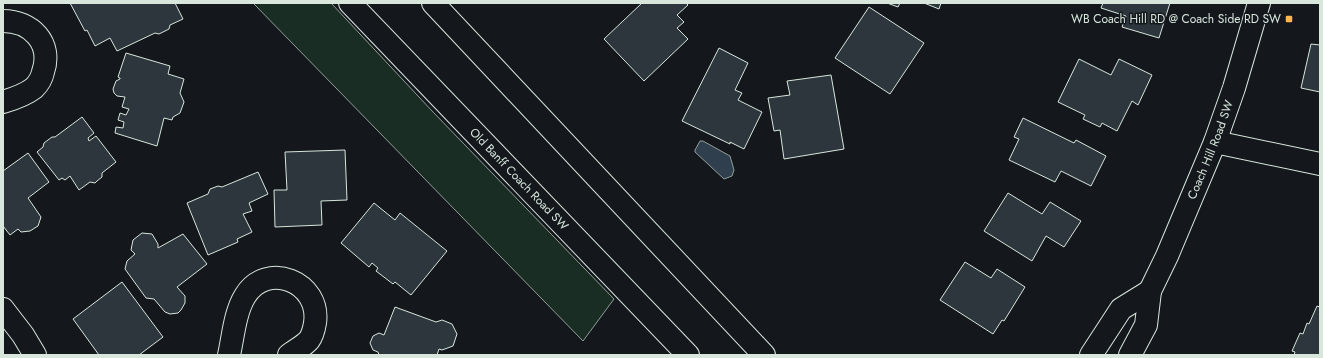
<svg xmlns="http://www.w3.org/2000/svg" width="1323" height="358" font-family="Jost,sans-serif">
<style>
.green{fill:#1a2d24;stroke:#939e99}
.water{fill:#2f3f4d;stroke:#939e99}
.building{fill:#2c363c;stroke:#d8e6dc}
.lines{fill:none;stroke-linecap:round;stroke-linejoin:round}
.minor-casing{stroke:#d8e6dc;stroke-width:24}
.tertiary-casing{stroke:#d8e6dc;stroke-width:24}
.secondary-casing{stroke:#d8e6dc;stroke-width:24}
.minor{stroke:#14181c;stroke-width:22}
.tertiary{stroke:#14181c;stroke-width:22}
.secondary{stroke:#14181c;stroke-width:22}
.poi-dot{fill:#ffb74d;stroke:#14181c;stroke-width:1.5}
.labels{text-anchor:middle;stroke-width:3;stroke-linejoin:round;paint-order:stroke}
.poi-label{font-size:12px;fill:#d8e6dc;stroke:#14181c;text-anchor:end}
.street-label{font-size:12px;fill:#d8e6dc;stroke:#14181c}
</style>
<rect width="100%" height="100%" fill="#14181c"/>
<polygon class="green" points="253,3 331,3 433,112 614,299 583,341"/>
<polygon class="water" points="700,141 703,141 730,156 734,170 732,176 724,179 695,152 695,150"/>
<g class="building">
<polygon points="70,3 175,3 183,19 170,25 169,29 159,34 155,33 117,51 110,38 95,46 87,30 85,31"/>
<polygon points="642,3 686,3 688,5 677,15 684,22 677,28 688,39 644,81 604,39"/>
<polygon points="887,3 900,3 898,7"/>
<polygon points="924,3 941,3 939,9"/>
<polygon points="1103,3 1170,3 1159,38 1122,27 1126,16 1101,8"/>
<polygon points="869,7 924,43 890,94 835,58"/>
<polygon points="1311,44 1320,45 1320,92 1301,88"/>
<polygon points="719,48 748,63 735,90 742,93 738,100 762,112 744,149 730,142 730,144 682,121"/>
<polygon points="126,53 170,66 168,74 184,79 180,93 184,102 180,113 173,117 172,120 164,118 157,146 115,133 116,127 123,128 124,122 118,120 120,113 126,115 129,109 122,107 125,97 117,96 114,93 113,89 116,81 120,79 120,78 118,77"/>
<polygon points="1079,59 1111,75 1119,59 1152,75 1138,105 1132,101 1117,131 1102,123 1100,127 1083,119 1085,115 1058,102"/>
<polygon points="831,75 844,149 784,159 780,130 774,131 768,98 790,95 787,81"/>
<polygon points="82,117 94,133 88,138 89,141 96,136 116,162 102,173 102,177 97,181 95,183 90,182 79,190 70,176 65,180 62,178 59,180 37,152 43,147 44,143 52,137 55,137"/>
<polygon points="1023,118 1074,143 1076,140 1106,156 1091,186 1061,171 1055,182 1009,160 1019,139 1014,137"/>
<polygon points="345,150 347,200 321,201 322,225 275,227 274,190 287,190 285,152"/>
<polygon points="28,153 49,182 28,198 41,217 38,226 30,231 21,232 18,229 10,235 3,226 3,171"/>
<polygon points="258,172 268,194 249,203 252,211 243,214 252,232 237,239 238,242 208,255 187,203 208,194 210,189 218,186 222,187"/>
<polygon points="1008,193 1042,214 1050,202 1081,221 1064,247 1046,236 1032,261 984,231"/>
<polygon points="374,203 395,220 400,213 447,251 411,295 395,282 393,284 376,271 378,268 372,263 369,267 341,243"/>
<polygon points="142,233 152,234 158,244 158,248 183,234 207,264 177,287 185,296 185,303 181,310 178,313 170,314 165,312 154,299 146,298 125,269 127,261 135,254 131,250 133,240"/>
<polygon points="965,262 991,278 997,269 1025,287 1004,321 1002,320 993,334 940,300"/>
<polygon points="122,282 163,337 139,355 99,355 73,319"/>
<polygon points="1317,306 1320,307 1320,355 1294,355 1295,352 1292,351 1300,333 1303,334 1307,323 1309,324"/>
<polygon points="395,307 436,322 442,320 452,324 457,334 453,346 442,350 439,349 437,355 379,355 378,352 373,350 370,343 373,336 379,333 384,335"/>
</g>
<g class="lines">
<g class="minor-casing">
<g id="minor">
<path d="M3,21C31,21 53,43 43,72C42,77 38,84 34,88C25,95 13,99 3,102"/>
<polyline points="1215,142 1320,164"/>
<polyline points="3,309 23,335 35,355"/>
<path d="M229,355C233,337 235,312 245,296C267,260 321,282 315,323C314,329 312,336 309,340C304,346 295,350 289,355"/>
</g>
</g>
<g class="tertiary-casing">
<g id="tertiary">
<polyline points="1091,355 1121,309 1150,291"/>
<path id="s1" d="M1130,355L1146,325L1150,291L1167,256L1215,142L1234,88L1259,3"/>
</g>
</g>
<g class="secondary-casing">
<g id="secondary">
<path id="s2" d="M350,3L688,355"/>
<polyline points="433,3 764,355"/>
</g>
</g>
<use href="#minor" class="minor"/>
<use href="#tertiary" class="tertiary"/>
<use href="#secondary" class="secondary"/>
</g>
<rect class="poi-dot" x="1285" y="15" width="8" height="8" rx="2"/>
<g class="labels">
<g class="poi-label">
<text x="1281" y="23">WB Coach Hill RD @ Coach Side RD SW</text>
</g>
<g class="street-label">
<text dy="4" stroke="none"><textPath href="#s1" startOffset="222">Coach Hill Road SW</textPath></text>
<text dy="4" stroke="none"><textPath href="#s2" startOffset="244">Old Banff Coach Road SW</textPath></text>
</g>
</g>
<rect width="1323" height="358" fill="none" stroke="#d8e6dc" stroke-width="8"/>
</svg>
